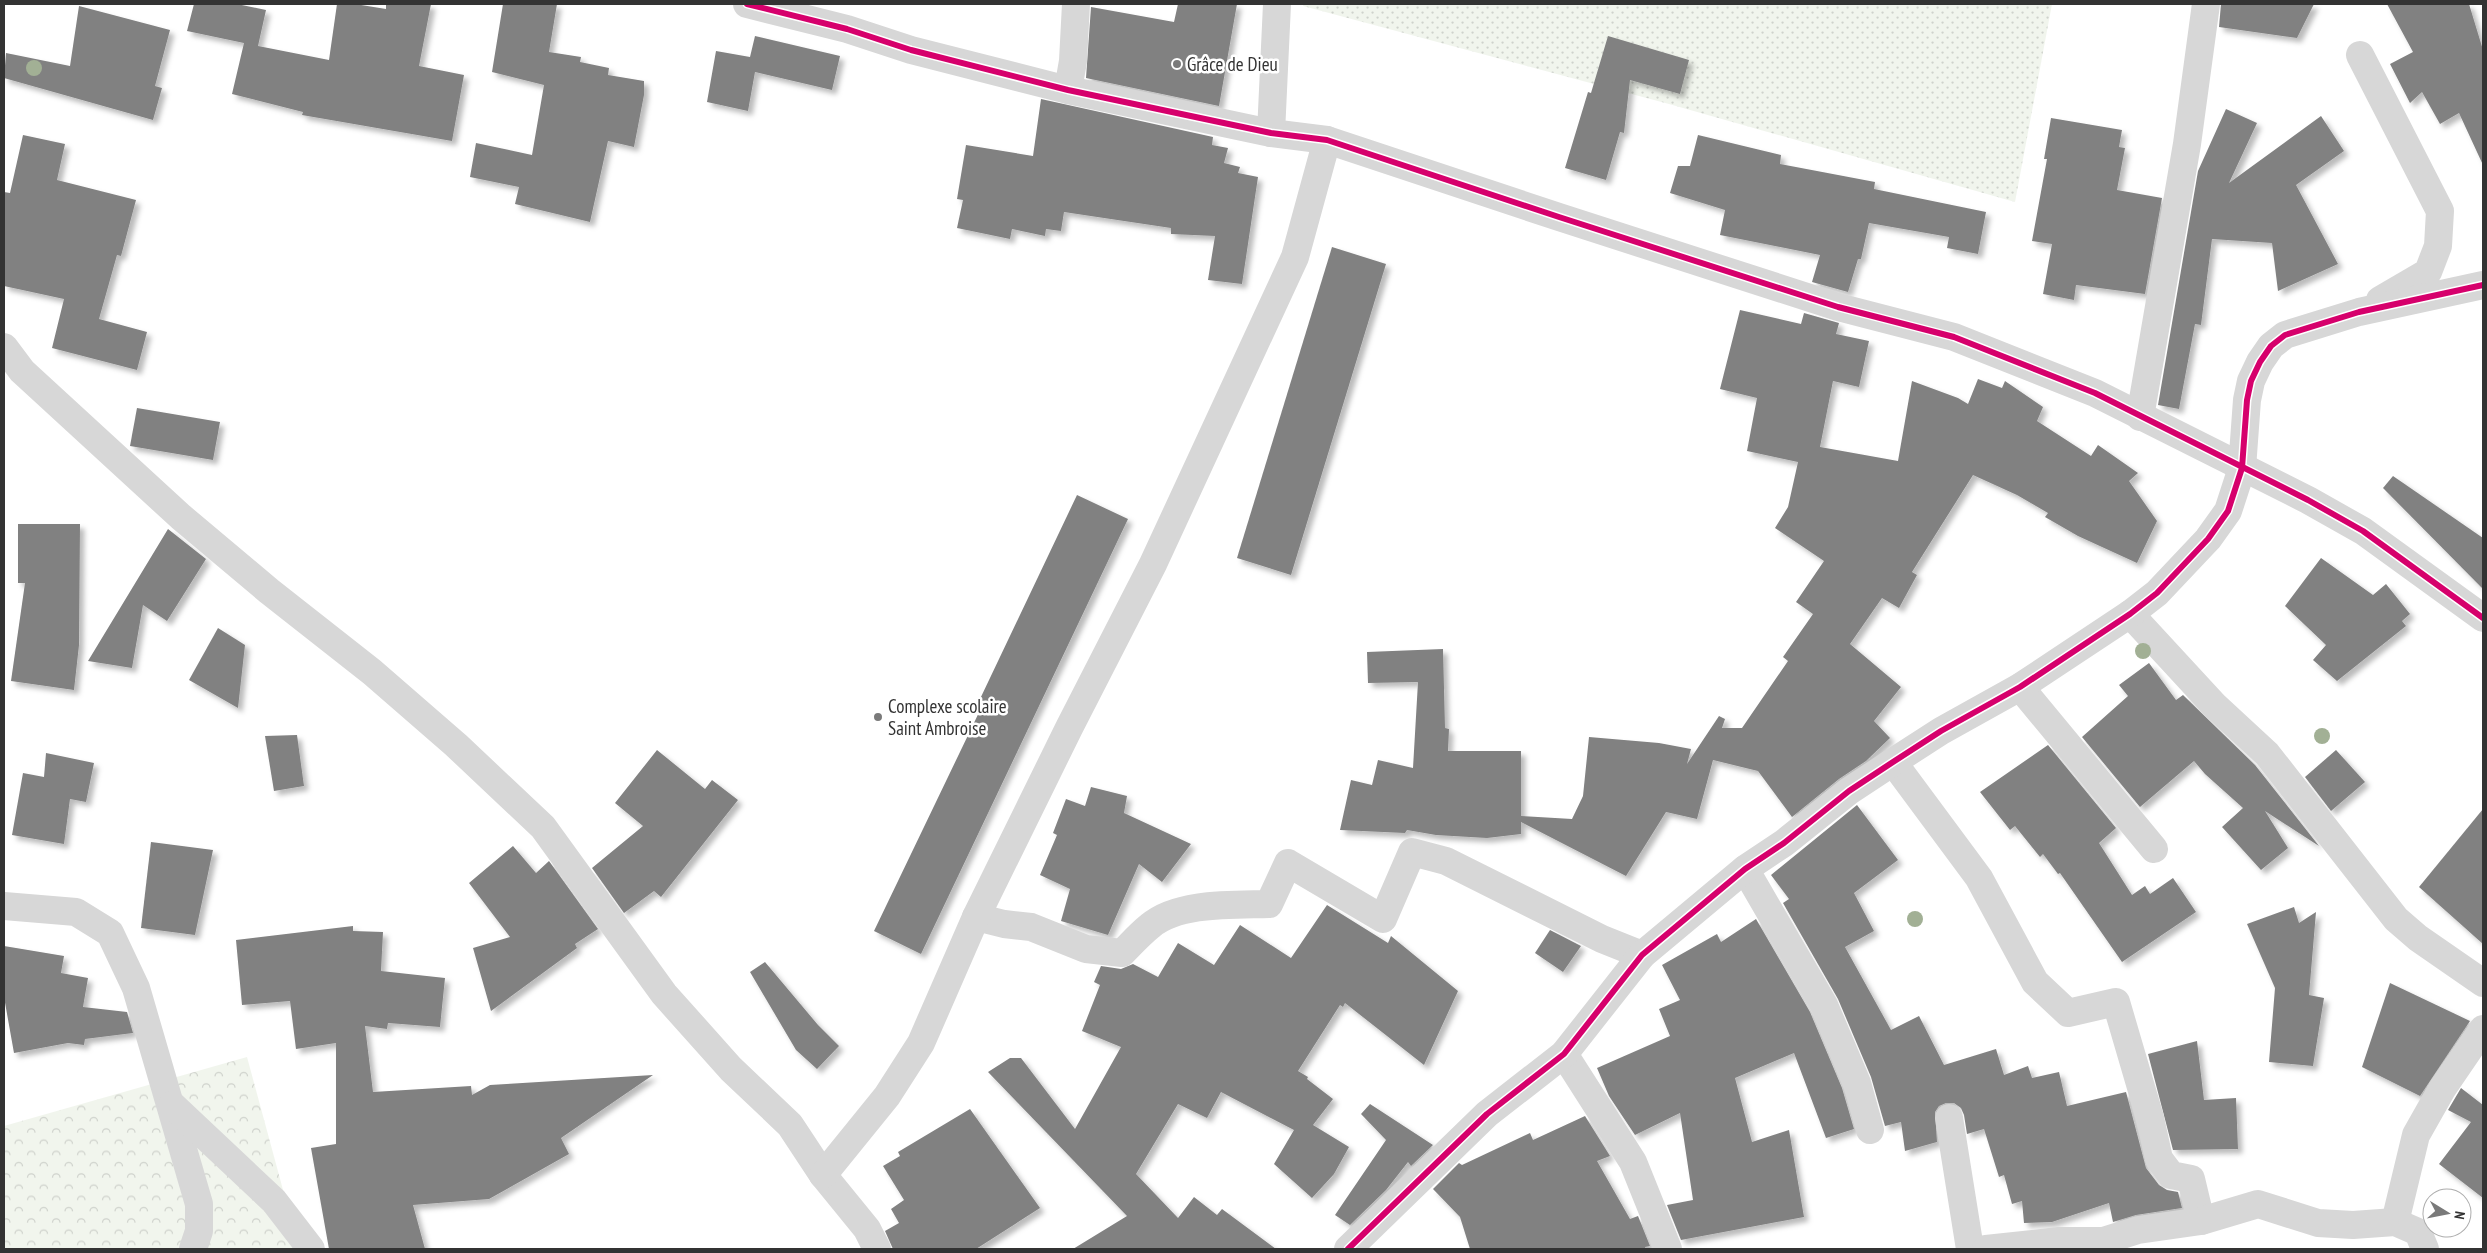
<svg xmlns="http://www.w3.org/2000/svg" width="2487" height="1253" font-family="'PT Sans Narrow',sans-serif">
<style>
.grass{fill:url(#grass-dots)}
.forest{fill:url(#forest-crowns)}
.building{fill:#818181;filter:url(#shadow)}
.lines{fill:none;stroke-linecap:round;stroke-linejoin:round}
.street{stroke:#d7d7d7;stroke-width:28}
.cycleway-casing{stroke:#fff;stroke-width:9}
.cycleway{stroke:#d6006c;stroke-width:6}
.tree{fill:#a2b095}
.poi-dot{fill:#7a7a7a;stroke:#fff;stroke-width:2}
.labels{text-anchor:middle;stroke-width:5;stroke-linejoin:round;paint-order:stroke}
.poi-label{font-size:19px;fill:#333;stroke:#fff;text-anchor:start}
</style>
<defs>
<pattern id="grass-dots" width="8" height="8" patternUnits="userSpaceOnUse" patternTransform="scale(1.25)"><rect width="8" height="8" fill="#f1f5ed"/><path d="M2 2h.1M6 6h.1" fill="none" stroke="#cfd2cc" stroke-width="1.8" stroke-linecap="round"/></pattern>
<pattern id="forest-crowns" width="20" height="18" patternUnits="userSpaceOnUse" patternTransform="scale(1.25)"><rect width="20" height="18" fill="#f1f5ed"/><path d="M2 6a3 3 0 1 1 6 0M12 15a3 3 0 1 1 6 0" fill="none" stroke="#cfd2cc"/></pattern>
<filter id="shadow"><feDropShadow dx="4.5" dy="4.5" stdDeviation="2.5" flood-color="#0004"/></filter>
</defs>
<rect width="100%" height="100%" fill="#fff"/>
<polygon class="grass" points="1304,4 2052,4 2015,202 1669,104 1303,6"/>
<polygon class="forest" points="247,1057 299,1249 4,1249 4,1126"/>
<g class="building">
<polygon points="194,4 237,4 266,10 258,46 329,60 337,4 355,4 386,9 386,4 431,4 419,66 464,75 452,141 302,115 303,112 232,94 244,43 187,31"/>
<polygon points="503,4 557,4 549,52 581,57 580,62 609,68 608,75 644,81 644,95 634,147 608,141 590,222 515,204 519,187 470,177 476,143 532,155 544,85 492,72"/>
<polygon points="1178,4 1237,4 1219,106 1086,78 1091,7 1174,22"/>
<polygon points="2221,4 2314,4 2297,38 2219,27"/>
<polygon points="2387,4 2469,4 2483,50 2483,165 2459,113 2440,124 2422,92 2410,103 2390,64 2413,52"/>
<polygon points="79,6 170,30 155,86 162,88 153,120 4,78 6,53 70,66"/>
<polygon points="755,36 840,56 832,90 755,72 748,111 707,102 716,51 750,57"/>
<polygon points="1608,36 1689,60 1680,94 1630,80 1624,133 1620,132 1606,180 1565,168 1588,92 1591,93"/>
<polygon points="1041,99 1213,137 1212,145 1228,148 1224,163 1240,167 1238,173 1258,177 1242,284 1208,280 1215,236 1171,234 1171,228 1064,212 1061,231 1046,229 1045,236 1012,229 1010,239 957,228 963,200 957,199 966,145 1033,156"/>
<polygon points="2226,109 2257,123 2229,183 2321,116 2344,151 2296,185 2338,264 2278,291 2272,243 2212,239 2201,325 2195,324 2179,409 2158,405 2198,171"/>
<polygon points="2051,118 2122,130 2119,147 2125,148 2117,190 2162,198 2145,294 2076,285 2074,300 2043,294 2052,244 2032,241 2047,159 2044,159"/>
<polygon points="23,135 65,144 57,180 136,200 121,256 117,255 99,319 147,332 137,370 52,348 64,299 4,286 4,192 10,193"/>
<polygon points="1698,135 1781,155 1780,164 1875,182 1874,189 1986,212 1978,254 1947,248 1949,237 1869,223 1861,259 1858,259 1848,292 1812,282 1820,255 1720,235 1725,210 1670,193 1678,166 1690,166"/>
<polygon points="1332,247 1386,264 1291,575 1237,558"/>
<polygon points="1740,310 1801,324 1804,313 1839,323 1836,334 1869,341 1859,387 1833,381 1820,447 1898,461 1912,381 1958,398 1968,404 1978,379 2002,388 2005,381 2043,407 2037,421 2091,456 2098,445 2138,473 2129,481 2157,521 2137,563 2078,536 2045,517 2048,513 2017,495 1973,475 1912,572 1917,575 1899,608 1882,598 1850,644 1901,687 1874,721 1890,738 1866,761 1839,779 1792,817 1758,771 1713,760 1697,819 1666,812 1626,876 1521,822 1521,834 1487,838 1436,835 1407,830 1405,833 1340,830 1351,780 1372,785 1378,760 1413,768 1418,682 1368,683 1367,652 1443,649 1445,728 1449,729 1448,751 1521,751 1521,816 1572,819 1583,796 1589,737 1659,743 1691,749 1687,764 1719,716 1725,719 1722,728 1742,728 1788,661 1783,657 1813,614 1796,602 1824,561 1775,528 1788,507 1798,462 1747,451 1757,398 1720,389"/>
<polygon points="137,408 220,422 213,460 130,446"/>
<polygon points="2393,476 2483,538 2483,589 2383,488"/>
<polygon points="1077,495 1128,519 921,954 874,931 984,702 980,699"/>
<polygon points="18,524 80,524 79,645 74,690 11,681 25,583 18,583"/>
<polygon points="168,529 206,559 167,621 143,605 132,668 88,661"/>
<polygon points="2321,558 2373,595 2386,584 2410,614 2402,621 2406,626 2337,681 2313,660 2326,645 2285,606"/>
<polygon points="218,628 245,645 238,708 189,680"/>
<polygon points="2149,663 2176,700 2183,695 2255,765 2319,846 2265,811 2288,848 2261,870 2222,827 2243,808 2205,774 2194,761 2140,807 2082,737 2128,696 2119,685"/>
<polygon points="297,735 304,786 274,791 265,736"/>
<polygon points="2048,745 2116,828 2099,843 2132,895 2145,886 2150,894 2173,878 2196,912 2122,962 2060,873 2058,874 2043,854 2040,857 2015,826 2010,830 1980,792"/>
<polygon points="657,750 705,789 712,780 738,800 661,897 654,891 624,913 592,868 643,826 615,803"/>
<polygon points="2336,750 2365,782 2331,811 2305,777"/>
<polygon points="46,753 94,763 86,802 70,799 64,844 12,835 23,773 44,777"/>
<polygon points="1091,787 1127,796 1124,813 1191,844 1162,882 1139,864 1108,935 1061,921 1070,889 1040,875 1057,835 1053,833 1066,799 1085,806"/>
<polygon points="1857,805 1898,860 1854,893 1874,931 1845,947 1891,1030 1919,1016 1944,1065 1996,1049 2004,1075 2028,1066 2032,1078 2059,1072 2067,1106 2126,1092 2146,1168 2159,1185 2167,1190 2178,1192 2182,1208 2136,1215 2113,1222 2109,1203 2052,1222 2024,1223 2022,1201 2012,1204 2004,1175 1999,1177 1984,1129 1967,1134 1964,1115 1961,1108 1954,1103 1946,1103 1939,1106 1935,1112 1937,1142 1905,1151 1901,1122 1885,1126 1871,1077 1838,999 1783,903 1789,899 1771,875"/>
<polygon points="2483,809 2483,944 2419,887"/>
<polygon points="151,842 213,850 195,935 141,928"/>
<polygon points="513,846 536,873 549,861 598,929 575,944 577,948 491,1011 473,948 510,937 469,883"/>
<polygon points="1327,905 1388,943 1391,936 1458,991 1424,1065 1345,1003 1343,1007 1340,1005 1298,1071 1308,1077 1307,1079 1333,1099 1313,1125 1349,1147 1334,1174 1312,1198 1274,1164 1294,1130 1221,1092 1207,1118 1178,1104 1136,1174 1178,1218 1194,1197 1217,1215 1222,1209 1276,1249 1073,1249 1127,1216 988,1072 1010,1058 1021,1058 1075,1129 1121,1047 1082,1031 1100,985 1094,982 1101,966 1121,969 1133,964 1158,977 1178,943 1214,965 1240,925 1291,958"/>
<polygon points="2294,907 2299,923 2316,912 2309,995 2324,998 2313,1066 2269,1062 2275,988 2247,924"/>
<polygon points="1756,919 1810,1012 1842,1088 1854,1129 1826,1138 1794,1053 1735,1078 1752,1142 1789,1130 1804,1217 1681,1240 1667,1205 1693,1200 1680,1113 1635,1135 1609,1096 1597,1068 1670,1036 1659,1009 1680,1000 1662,965 1717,934 1721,942"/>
<polygon points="353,926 353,931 383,932 381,971 445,978 440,1027 388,1023 387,1029 365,1026 373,1092 471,1086 472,1095 490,1085 653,1075 561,1138 569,1154 489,1199 413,1205 425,1249 329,1249 311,1148 336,1144 336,1043 296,1049 290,1001 242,1005 236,940"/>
<polygon points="1550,930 1581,946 1563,972 1535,953"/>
<polygon points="4,946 64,956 61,973 88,978 83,1007 127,1012 133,1033 85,1039 84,1045 68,1043 14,1053 4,997"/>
<polygon points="765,962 818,1025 839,1046 817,1069 796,1050 750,972"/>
<polygon points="2390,983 2470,1021 2420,1096 2362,1067"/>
<polygon points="2197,1041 2204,1100 2236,1098 2238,1149 2173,1150 2148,1054"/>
<polygon points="2461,1088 2483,1105 2483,1198 2439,1164 2471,1122 2448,1110"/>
<polygon points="1370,1104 1433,1145 1411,1166 1408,1162 1386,1190 1350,1225 1335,1215 1386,1140 1361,1114"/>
<polygon points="970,1109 1040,1208 976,1249 893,1249 885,1231 899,1223 891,1209 904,1200 883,1166 900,1156 898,1152"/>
<polygon points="1585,1116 1610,1156 1597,1161 1630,1219 1638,1216 1650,1246 1645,1247 1646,1249 1470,1249 1460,1217 1433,1189 1459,1163 1462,1165 1530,1133 1533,1140"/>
</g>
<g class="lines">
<g class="street">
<polyline points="747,4 847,29 911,50 1068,90 1271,133 1327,140 1559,217 1838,307 1954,337 2095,393 2308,500 2363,531 2483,618"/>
<polyline points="2360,55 2440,211 2438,246 2428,272 2380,300"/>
<polyline points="1068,90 1073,61 1076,4"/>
<polyline points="1271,133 1277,4"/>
<polyline points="4,347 22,371 181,517 269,591 372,672 456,745 543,827 664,994 731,1069 790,1125 823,1175 867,1229 877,1249"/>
<polyline points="2140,417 2187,144 2206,4"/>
<polyline points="2130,614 2214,705 2267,754 2396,919 2418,938 2483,983"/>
<polyline points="2020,687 2154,849"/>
<polyline points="1893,762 1979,878 2035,982 2068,1013 2116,1002 2150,1118 2159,1159 2171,1175 2191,1179 2201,1221"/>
<polyline points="1745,869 1824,1005 1857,1083 1870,1130"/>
<polyline points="4,906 76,912 110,933 136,988 199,1204 199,1231 193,1249"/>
<path d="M976,917L1004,924L1031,927L1086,949L1122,953C1131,944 1140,934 1150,926C1178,902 1233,905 1269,904L1288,863L1383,919L1412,852L1446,861L1602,939L1642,955"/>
<polyline points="1564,1054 1633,1162 1668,1249"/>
<polyline points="172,1105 274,1201 311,1249"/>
<polyline points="1949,1118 1970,1249"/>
<polyline points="823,1175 887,1096 921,1043 976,917 1069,728 1153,564 1295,257 1327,140"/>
<polyline points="2395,1222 2416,1135 2442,1089 2483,1029"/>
<polyline points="1348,1249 1487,1114 1564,1054 1642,955 1745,869 1784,843 1849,791 1893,762 1941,731 2020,687 2130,614 2157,593 2208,539 2228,511 2242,468 2247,400 2251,381 2260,362 2271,346 2285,335 2359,312 2483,285"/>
<polyline points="1986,1249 2059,1241 2103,1241 2138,1230 2201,1221 2258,1204 2318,1223 2353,1225 2395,1222 2418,1232 2425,1249"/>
</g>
<g class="cycleway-casing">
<g id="cycleway">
<polyline points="747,4 847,29 911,50 1068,90 1271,133 1327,140 1559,217 1838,307 1954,337 2095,393 2308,500 2363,531 2483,618"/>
<polyline points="1348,1249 1487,1114 1564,1054 1642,955 1745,869 1784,843 1849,791 1893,762 1941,731 2020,687 2130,614 2157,593 2208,539 2228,511 2242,468 2247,400 2251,381 2260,362 2271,346 2285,335 2359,312 2483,285"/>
</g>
</g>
<use href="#cycleway" class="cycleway"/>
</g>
<g class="tree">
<circle cx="34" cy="68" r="8"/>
<circle cx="2143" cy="651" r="8"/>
<circle cx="2322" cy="736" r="8"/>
<circle cx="1915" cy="919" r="8"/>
</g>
<g class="poi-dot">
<circle cx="1177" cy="64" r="5"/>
<circle cx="878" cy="717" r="5"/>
</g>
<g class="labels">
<g class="poi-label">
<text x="1187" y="71">Grâce de Dieu</text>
<text x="888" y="713">Complexe scolaire<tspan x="888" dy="22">Saint Ambroise</tspan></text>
</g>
</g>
<rect width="2487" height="1253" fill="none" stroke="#333333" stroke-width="10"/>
<g transform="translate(2447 1213) rotate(100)"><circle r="24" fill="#ffffff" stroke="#adadad"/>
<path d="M0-4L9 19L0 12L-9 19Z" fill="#7a7a7a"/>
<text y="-8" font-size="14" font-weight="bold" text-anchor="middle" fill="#333333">N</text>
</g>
</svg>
